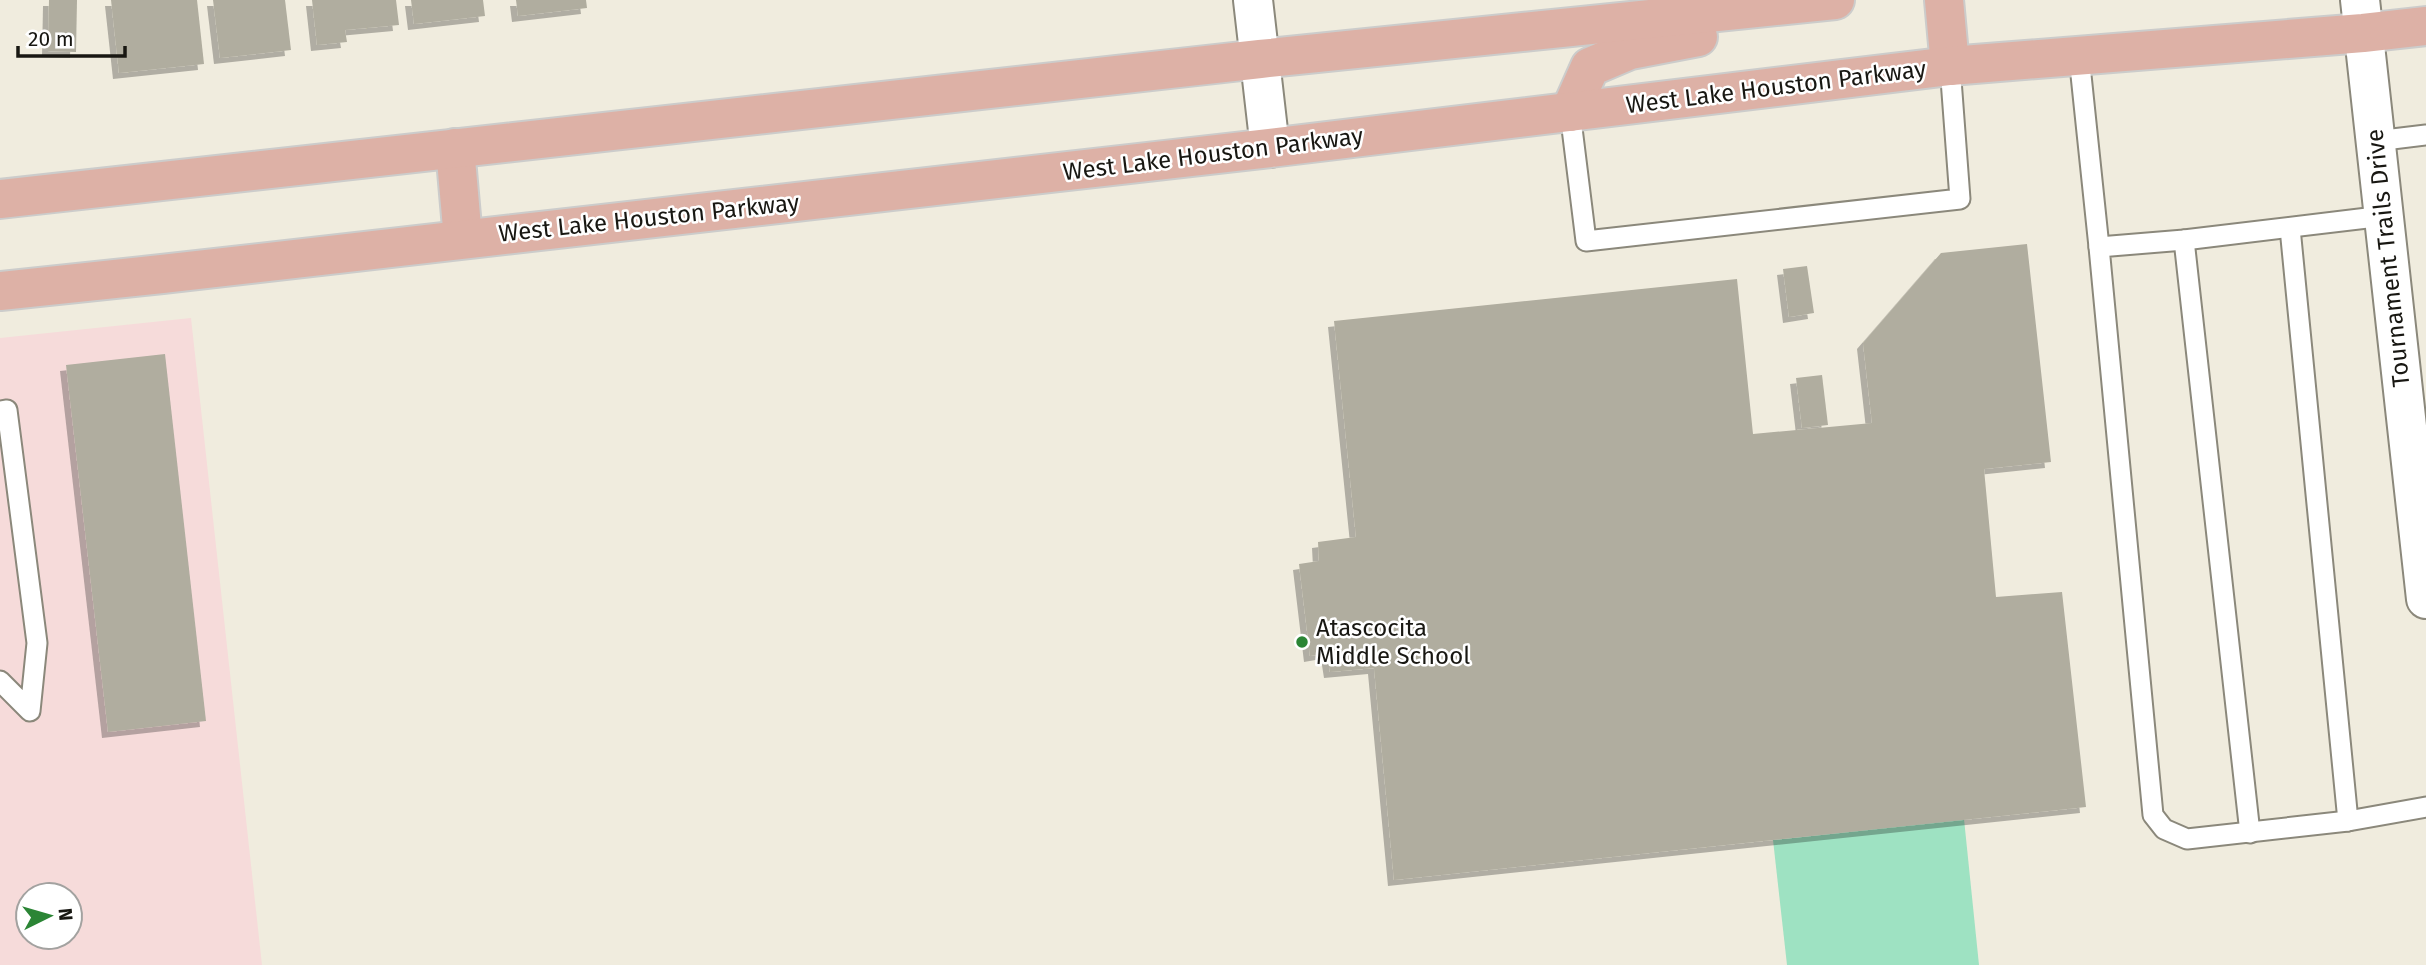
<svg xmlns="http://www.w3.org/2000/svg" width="2426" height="965" font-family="'Fira Sans',sans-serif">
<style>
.commercial{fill:#f6dbda;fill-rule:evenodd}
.green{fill:#9ee2c2}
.building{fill:#b0ad9f;filter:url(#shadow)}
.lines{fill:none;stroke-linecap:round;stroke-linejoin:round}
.service-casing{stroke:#8b887b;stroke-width:23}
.minor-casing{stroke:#8b887b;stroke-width:42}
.tertiary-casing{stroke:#8b887b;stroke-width:42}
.primary-casing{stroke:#cccccb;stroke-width:42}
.service{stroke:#fff;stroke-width:19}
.minor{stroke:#fff;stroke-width:38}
.tertiary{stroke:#fff;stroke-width:38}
.primary{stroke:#ddb1a6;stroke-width:38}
.poi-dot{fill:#2b8535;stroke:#fff;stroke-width:2.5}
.labels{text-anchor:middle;stroke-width:5;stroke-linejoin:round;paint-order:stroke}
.street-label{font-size:24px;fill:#181712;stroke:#fff}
.poi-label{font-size:24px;fill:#181712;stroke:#fff;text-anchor:start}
</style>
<defs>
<filter id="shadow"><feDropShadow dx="-6" dy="6" stdDeviation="0" flood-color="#0004"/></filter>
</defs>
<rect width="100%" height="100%" fill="#f0ecde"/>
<path class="commercial" d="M191,318L262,965H0V338ZM28,895H70V937H28Z"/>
<polygon class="green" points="1964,819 1979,965 1787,965 1773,840"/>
<g class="building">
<polygon points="49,0 77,0 76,52 48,51"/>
<polygon points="111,0 197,0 204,64 119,73"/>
<polygon points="213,0 285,0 291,50 220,58"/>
<polygon points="312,0 396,0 399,25 345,30 347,42 317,45"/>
<polygon points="411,0 483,0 485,16 414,24"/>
<polygon points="516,0 586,0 587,8 518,16"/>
<polygon points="2027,244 2051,462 1984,469 1996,597 2062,592 2086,807 1394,880 1374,668 1330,672 1327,653 1310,656 1299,564 1319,561 1318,542 1356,537 1334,321 1737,279 1753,434 1872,423 1863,343 1941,253"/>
<polygon points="1807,266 1814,313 1789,317 1783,269"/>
<polygon points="165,354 206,721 108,732 66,365"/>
<polygon points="1822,375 1828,425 1802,428 1796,378"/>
</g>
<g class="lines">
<g class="service-casing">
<g id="service">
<polyline points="2079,56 2099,247"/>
<polyline points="1570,112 1586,241 1960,199 1950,66"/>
<polyline points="2376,141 2426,135"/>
<polyline points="2384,216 2184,240 2099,247 2153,815 2164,829 2187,839 2348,821 2426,807"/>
<polyline points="2290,228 2348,821"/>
<polyline points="2184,240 2250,833"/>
<polyline points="0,411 7,410 37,643 30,711 0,681"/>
</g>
</g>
<g class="minor-casing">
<polyline id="minor" points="2360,0 2426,599"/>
</g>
<g class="tertiary-casing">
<polyline id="tertiary" points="1253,0 1270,148"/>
</g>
<g class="primary-casing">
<g id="primary">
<polyline points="1944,0 1950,66"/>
<polyline points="1570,112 1590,67 1630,50 1698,37"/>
<polyline points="455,148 463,239"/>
<polyline points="0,199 1260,59 1835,0"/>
<polyline points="0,291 162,274 1270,148 1950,66 2363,33 2426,26"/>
</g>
</g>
<use href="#service" class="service"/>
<use href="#minor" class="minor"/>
<use href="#tertiary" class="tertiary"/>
<use href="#primary" class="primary"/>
</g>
<circle class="poi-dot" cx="1302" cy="642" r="7"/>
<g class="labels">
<g class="street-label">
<text transform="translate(1776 87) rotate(-7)" y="8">West Lake Houston Parkway</text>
<text transform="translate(1213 154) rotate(-7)" y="8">West Lake Houston Parkway</text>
<text transform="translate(649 218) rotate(-6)" y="8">West Lake Houston Parkway</text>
<text transform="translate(2388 258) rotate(-96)" y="8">Tournament Trails Drive</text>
</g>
<g class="poi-label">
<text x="1316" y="636">Atascocita<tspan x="1316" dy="28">Middle School</tspan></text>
</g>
</g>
<g transform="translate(49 916) rotate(85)"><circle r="33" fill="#ffffff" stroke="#a3a2a0" stroke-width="2"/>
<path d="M0-5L12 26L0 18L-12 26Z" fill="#2b8535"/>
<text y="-10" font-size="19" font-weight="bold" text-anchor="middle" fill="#181712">N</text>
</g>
<path d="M18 46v10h107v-10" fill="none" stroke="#181712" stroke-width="3.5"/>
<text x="28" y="46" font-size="21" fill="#181712" stroke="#ffffff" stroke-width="5" paint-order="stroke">20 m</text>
</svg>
